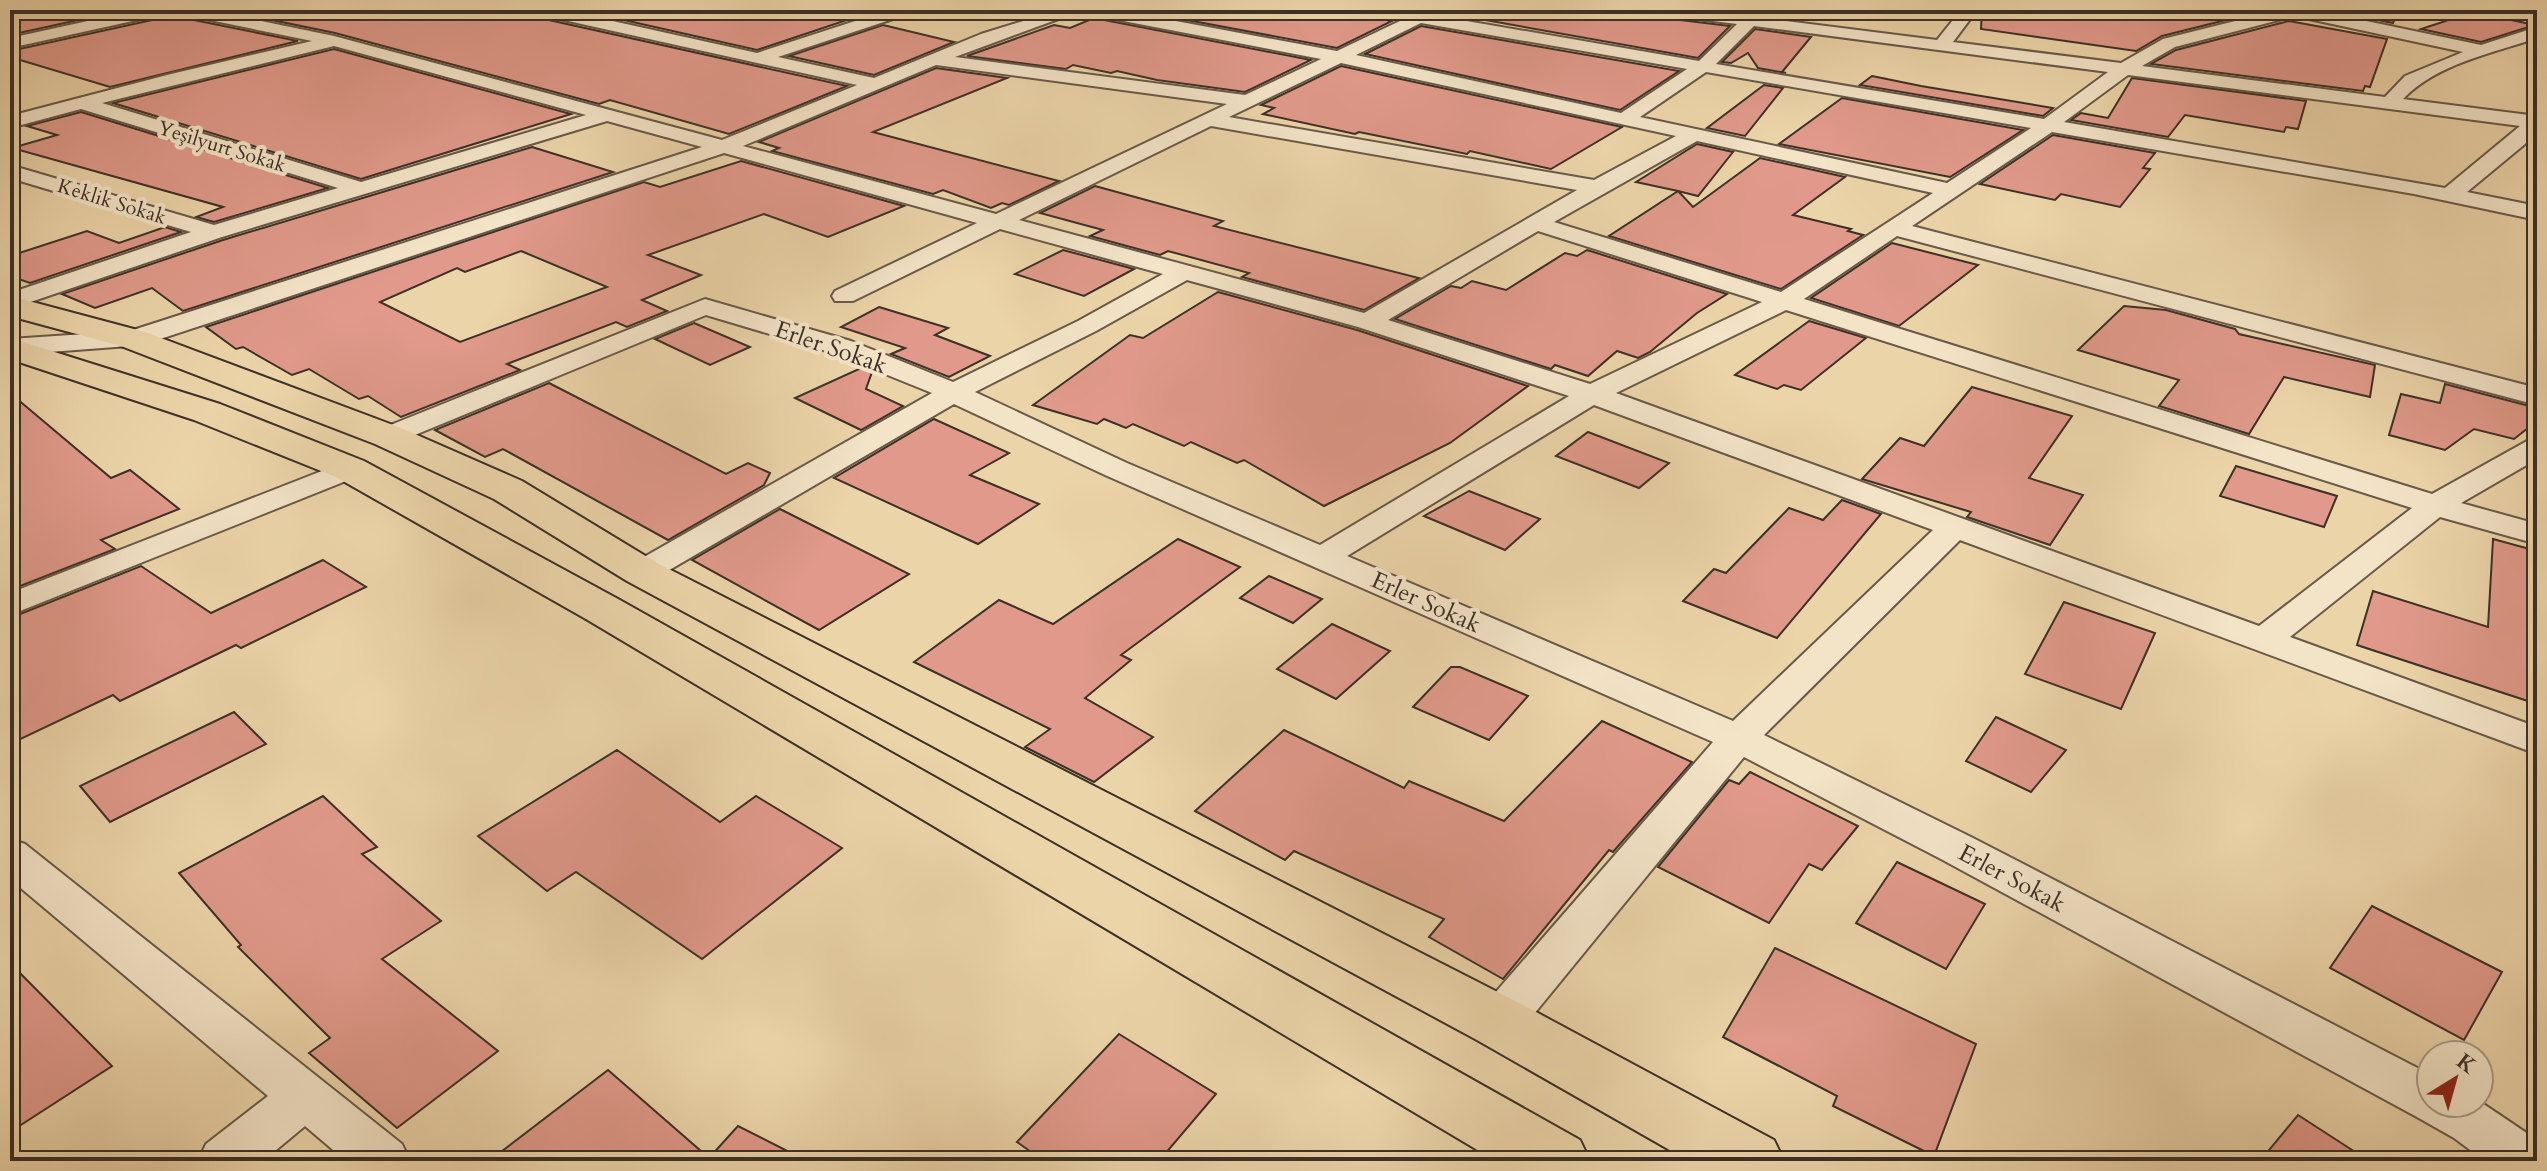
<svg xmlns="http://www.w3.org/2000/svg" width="2547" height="1171" font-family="Cardo,serif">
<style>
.building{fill:#e0998a;stroke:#3c3027;stroke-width:2;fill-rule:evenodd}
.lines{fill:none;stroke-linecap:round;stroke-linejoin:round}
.minor-casing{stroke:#685948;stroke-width:4}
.primary-casing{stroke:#3c3027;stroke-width:4}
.minor{fill:#f3e3c7;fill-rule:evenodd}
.primary{fill:#ecd4a9;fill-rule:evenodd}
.labels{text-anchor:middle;stroke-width:8;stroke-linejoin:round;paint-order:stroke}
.far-street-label{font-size:20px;fill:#3c3027;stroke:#f3e3c7}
.street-label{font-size:24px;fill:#3c3027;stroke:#f3e3c7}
</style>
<rect width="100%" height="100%" fill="#ecd4a9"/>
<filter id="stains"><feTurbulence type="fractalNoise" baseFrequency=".0025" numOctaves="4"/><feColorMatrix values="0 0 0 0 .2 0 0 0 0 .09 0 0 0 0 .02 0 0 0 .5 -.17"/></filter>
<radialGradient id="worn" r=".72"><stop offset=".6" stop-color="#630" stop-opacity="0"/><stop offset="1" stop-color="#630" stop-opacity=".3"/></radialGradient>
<g class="building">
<polygon points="10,10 124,10 10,35"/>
<polygon points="171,10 184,18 298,41 110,87 10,57 10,51 161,18"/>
<polygon points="223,10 530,10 540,18 847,86 729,134 610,100 599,104 335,33"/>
<polygon points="598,10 818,10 853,18 757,50 588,12"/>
<polygon points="1133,10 1360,10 1364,16 1392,21 1337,48"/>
<polygon points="1429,10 1653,10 1664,18 1730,26 1698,58"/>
<polygon points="1982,10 2240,10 2254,13 2162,36 2136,51 1981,29"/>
<polygon points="2348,10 2398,10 2393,23 2340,12"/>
<polygon points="2473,12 2535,25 2481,42 2421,29"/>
<polygon points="1094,18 1311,60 1245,92 1157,80 1117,71 1111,73 1073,65 1066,69 967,56 1054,25 1070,28"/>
<polygon points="2289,21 2387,39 2370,87 2365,86 2363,91 2151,64 2176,50"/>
<polygon points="883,25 954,42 874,75 789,56"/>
<polygon points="1421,26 1679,71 1620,110 1365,54"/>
<polygon points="1755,29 1811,37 1782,72 1786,73 1758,68 1748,53 1731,63 1722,62"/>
<polygon points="334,49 571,114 361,179 113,103"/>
<polygon points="1341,66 1622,127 1551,169 1470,151 1467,154 1359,132 1355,134 1263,114 1274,108 1261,105"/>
<polygon points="936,68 1007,78 873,132 1059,181 1009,205 1002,203 991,208 943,190 933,194 772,151 779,148 759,142"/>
<polygon points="1872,76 1921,86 2053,108 2043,116 1860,85"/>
<polygon points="2132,78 2306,101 2298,129 2286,127 2284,132 2185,115 2168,137 2071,120 2081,113 2108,118"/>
<polygon points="1764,85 1783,88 1745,136 1707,128"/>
<polygon points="1842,98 2023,130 1950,177 1779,144"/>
<polygon points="81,112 328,188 214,222 196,217 223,207 12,148 57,135 27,126"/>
<polygon points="2053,135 2155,153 2143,168 2150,169 2120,207 2061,194 2055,200 1980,184"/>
<polygon points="1697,144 1733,152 1698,196 1678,191 1693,207 1760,158 1845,177 1793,215 1851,229 1848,231 1863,235 1781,289 1609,236 1678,191 1636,182"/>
<polygon points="532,147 613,172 183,311 152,288 95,308 62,294 223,240"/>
<path d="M741,161L904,206L828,237L764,214L648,255L701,275L642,300L667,311L627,327L616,322L507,364L520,370L401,417L368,396L359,399L309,369L292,375L243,347L236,349L206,327L644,182L660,187ZM521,251L607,287L460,342L380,302L457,268L465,272Z"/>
<polygon points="1095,186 1223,221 1214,226 1419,278 1364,310 1242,277 1249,273 1168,251 1160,255 1090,236 1103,230 1040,213"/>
<polygon points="165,227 181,232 30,283 10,276 10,256 87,231 119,243"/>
<polygon points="1892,243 1978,265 1899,326 1811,298"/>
<polygon points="1063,250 1134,269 1084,296 1015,274"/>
<polygon points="1587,250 1727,294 1697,313 1650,352 1638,358 1617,351 1588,376 1555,365 1551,369 1395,319 1451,286 1461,288 1472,281 1506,290 1565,253 1577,256"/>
<polygon points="1218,292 1357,330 1528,386 1450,443 1324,506 1244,460 1237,463 1191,442 1184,446 1133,424 1126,428 1104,419 1097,424 1033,405 1130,335 1143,338"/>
<polygon points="2124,306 2166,310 2235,329 2239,334 2375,365 2370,397 2284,377 2249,434 2159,406 2179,380 2078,350"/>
<polygon points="879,307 948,328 935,335 990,356 949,377 891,354 905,348 841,327"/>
<polygon points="1809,321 1866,338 1801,390 1784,385 1777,389 1735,375"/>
<polygon points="694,323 750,347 710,365 655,339"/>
<polygon points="861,368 872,372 866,389 903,406 861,430 795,398"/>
<polygon points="549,383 726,474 748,463 770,473 764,485 668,540 503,449 485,457 435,430"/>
<polygon points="2445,384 2537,408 2537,421 2514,439 2474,429 2445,450 2389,435 2401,394 2440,403"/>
<polygon points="1972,387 2072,416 2029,478 2083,495 2050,545 1967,517 1971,512 1862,479 1900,438 1924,446"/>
<polygon points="10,393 111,478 130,470 179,509 101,540 115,549 10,590"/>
<polygon points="934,419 1009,453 970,475 1039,504 978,544 834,478"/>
<polygon points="1588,432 1669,463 1639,488 1556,456"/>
<polygon points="2236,466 2337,496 2324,527 2220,496"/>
<polygon points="1469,491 1540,519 1505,550 1424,516"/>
<polygon points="1842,500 1881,514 1777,638 1683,601 1714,569 1726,573 1789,508 1823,520"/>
<polygon points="780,509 909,574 819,630 692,560"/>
<polygon points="1178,539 1240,567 1121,655 1131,660 1085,698 1153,737 1094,782 1025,747 1050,729 914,662 999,600 1053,624"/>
<polygon points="2493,539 2537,551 2537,704 2357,645 2373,591 2488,627"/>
<polygon points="323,560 366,587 241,648 236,645 120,701 113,695 10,744 10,618 141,566 211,613"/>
<polygon points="1269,576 1322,599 1293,623 1240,598"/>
<polygon points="2064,602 2155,633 2121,709 2025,674"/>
<polygon points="1332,624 1390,651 1336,699 1277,669"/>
<polygon points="1451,667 1460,667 1528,696 1489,740 1413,707"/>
<polygon points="234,712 266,744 110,822 80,786"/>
<polygon points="1996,717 2066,750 2031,792 1966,761"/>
<polygon points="1602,721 1692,762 1613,852 1609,850 1503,979 1429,937 1444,919 1294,851 1285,860 1195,811 1284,730 1404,788 1409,781 1504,821"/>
<polygon points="617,750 720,822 756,796 842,848 702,959 576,872 547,891 478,836"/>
<polygon points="1750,772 1858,826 1822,870 1809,864 1769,923 1658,867 1729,780 1739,784"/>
<polygon points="323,796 377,847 362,854 441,921 382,959 498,1051 397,1128 309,1053 330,1038 238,947 241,945 179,873"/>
<polygon points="1897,862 1985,904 1946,969 1856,923"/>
<polygon points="2372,906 2502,972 2464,1040 2330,968"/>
<polygon points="1775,948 1976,1044 1934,1156 1833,1106 1837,1096 1723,1037"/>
<polygon points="10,963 112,1066 10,1132"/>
<polygon points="1119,1034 1216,1094 1159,1161 1044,1161 1017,1142"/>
<polygon points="608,1070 709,1158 738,1126 807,1161 489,1161"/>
<polygon points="2298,1115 2369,1161 2260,1161"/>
</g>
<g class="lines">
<g class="minor-casing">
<g id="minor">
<polygon points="138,10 168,10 160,15 10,48 10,38"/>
<path d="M177,10H208L334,36L722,140L857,85L541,15L533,10H563L757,53L889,10H913L911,13L778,57L874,78L981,34L1059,10H1083L955,57L1245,95L1321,59L1092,15L1084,10H1117L1337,51L1402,20L1365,13L1363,10L1424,11L1432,15L1699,61L1737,24L1664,15L1656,10H1701L1746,16L1752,10H1769L1762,18L1937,40L1961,10H1977L1953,42L2121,63L2163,39L2279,10H2314L2481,45L2537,27V38C2493,53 2436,64 2403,99L2537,116V131L2525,144L2467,192L2537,206V220L2414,194L2052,132L1912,226L2537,388V405L1897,236L1804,299L2432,494L2527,441L2537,438V459L2461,503L2537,524V544L2440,517L2290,637L2537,727V754L1960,540L1764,735L1971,837L2431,1075V1103H2479V1101L2537,1140V1161H2485L2454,1138L2417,1117L1941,859L1744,757L1516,1036L1499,1042L1482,1036L1475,1022L1482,1008L1713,742L1105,475L954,404L654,579L642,582L630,579L625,572L630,565L932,393L833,353L706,315L398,442L388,445L378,442L373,436L378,430L705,299L851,341L953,382L1078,321L1163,274L1000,229L853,301H835L832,296L835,291L977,223L724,153L142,345L10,355V339L130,331L702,147L607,121L222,237L10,309V293L191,232L10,178V165L214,225L338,188L81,109L10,128V116L171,74L312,41L185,15ZM2295,16L2463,52L2405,76L2385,97L2142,66L2175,47ZM1421,23L1687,69L1621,113L1356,55ZM1754,26L2108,72L2044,119L1716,64ZM334,46L586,115L361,182L102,103ZM1341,63L1676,136L1594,180L1229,117ZM936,65L1227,104L996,214L743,146ZM1706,72L2031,128L1947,183L1640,117ZM2128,75L2520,126L2445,188L2064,122ZM1211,126L1577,190L1364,313L1019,220ZM1697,141L1933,193L1781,292L1554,222ZM1538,231L1762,302L1590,384L1388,320ZM1187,280L1358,327L1569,396L1320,545L1127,463L975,392L1096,331ZM1786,310L2412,508L2259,626L1616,393ZM1594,405L1933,530L1733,721L1347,556Z"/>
<polygon points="350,460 361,463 365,469 361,475 10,615 10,593"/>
<polygon points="10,839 25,844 402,1144 410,1161 346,1161 305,1126 263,1161 198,1161 206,1144 268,1096 10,879"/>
</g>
</g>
<g class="primary-casing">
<g id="primary">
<polygon points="10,296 145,332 401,428 522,481 657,563 1521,1004 1774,1140 1784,1161 1689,1161 1477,1040 627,581 494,499 375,444 121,346 10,316"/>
<polygon points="10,338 220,404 364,461 618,599 1580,1140 1590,1161 1496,1161 586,619 336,477 194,420 10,359"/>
</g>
</g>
<use href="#minor" class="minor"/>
<use href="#primary" class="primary"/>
</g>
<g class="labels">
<g class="far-street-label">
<text transform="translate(222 146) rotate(17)" y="7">Yeşilyurt Sokak</text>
<text transform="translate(112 201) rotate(17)" y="7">Keklik Sokak</text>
</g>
<g class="street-label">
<text transform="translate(831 347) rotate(19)" y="8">Erler Sokak</text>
<text transform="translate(1426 602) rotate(24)" y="8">Erler Sokak</text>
<text transform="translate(2012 878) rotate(28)" y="8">Erler Sokak</text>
</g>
</g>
<rect width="2547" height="1171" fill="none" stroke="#ecd4a9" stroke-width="40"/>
<rect x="12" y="12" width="2523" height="1147" fill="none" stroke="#3c3027" stroke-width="4"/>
<rect x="20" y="20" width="2507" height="1131" fill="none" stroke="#3c3027" stroke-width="2"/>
<g transform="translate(2455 1079) rotate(37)"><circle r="38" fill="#f3e3c7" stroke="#aa9b87" stroke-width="2"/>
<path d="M0-6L14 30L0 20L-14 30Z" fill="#8f2418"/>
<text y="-12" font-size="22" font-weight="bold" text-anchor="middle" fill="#3c3027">K</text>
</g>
<rect width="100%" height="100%" filter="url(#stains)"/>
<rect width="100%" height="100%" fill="url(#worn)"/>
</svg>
